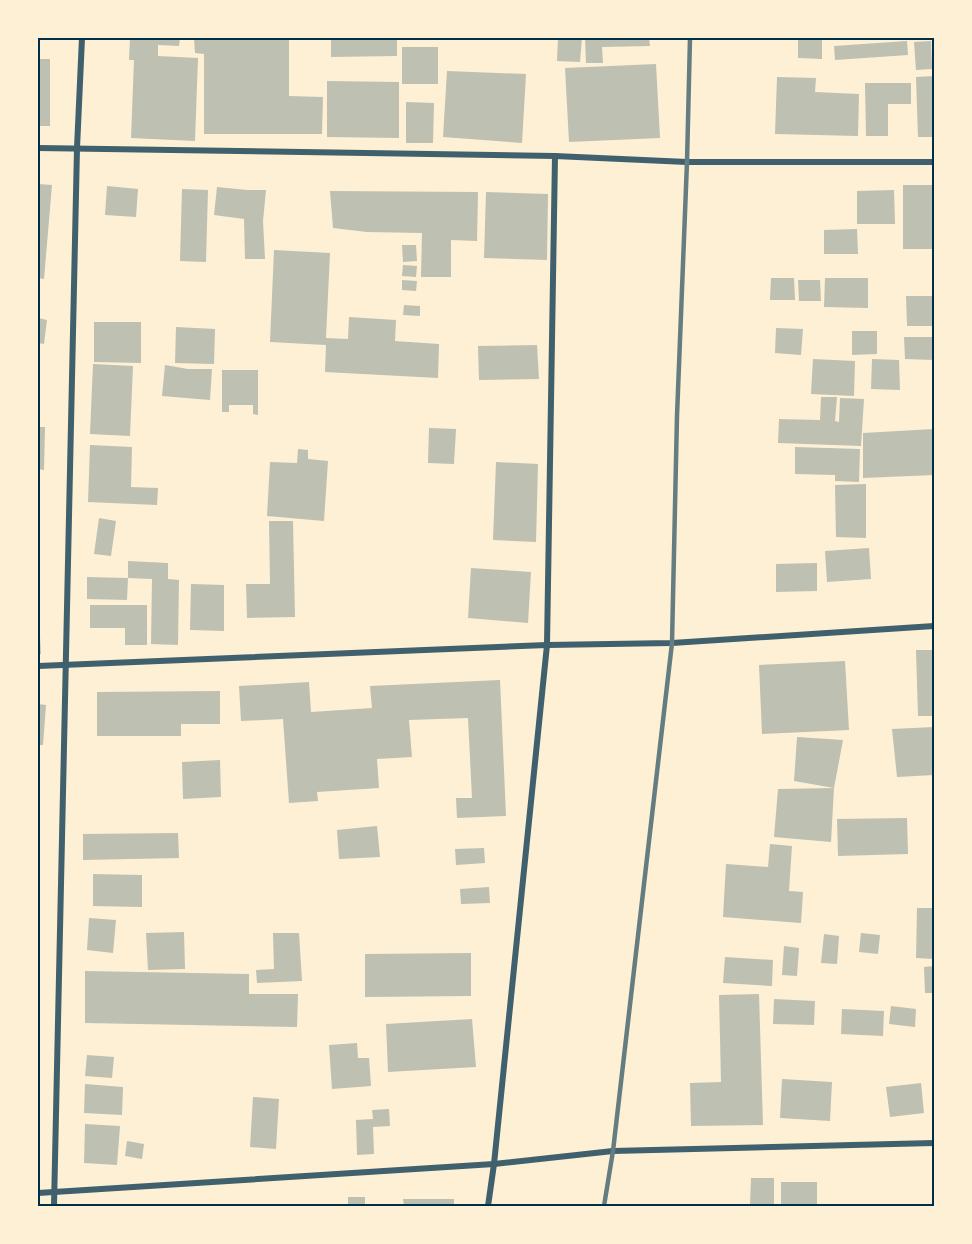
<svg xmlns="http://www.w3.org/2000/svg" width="972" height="1244" font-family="Georgia,serif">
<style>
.building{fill:#bec0b2}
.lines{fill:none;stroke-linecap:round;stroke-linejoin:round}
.minor{stroke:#3f606c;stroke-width:6}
.rail{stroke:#657d81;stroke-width:4.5}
.neatline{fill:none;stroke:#003049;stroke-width:2}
</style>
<rect width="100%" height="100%" fill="#fdf0d5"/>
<g class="building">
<polygon points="130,38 180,38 179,46 158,45 158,56 198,58 195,141 131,138 134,60 129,60"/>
<polygon points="194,38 289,38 289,96 323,97 322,134 204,134 204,54 195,53"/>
<polygon points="331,38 397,38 397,56 331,57"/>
<polygon points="558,38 582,38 580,62 557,61"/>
<polygon points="585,38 649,38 650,46 602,47 603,63 586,63"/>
<polygon points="798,38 822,38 822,59 798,58"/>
<polygon points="907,41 908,55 835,60 834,46"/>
<polygon points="931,41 932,69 916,70 914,42"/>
<rect x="402" y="47" width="36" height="37"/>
<rect x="38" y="59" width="12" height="67"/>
<polygon points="656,64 660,138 569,142 565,68"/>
<polygon points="447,71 526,74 522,143 443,137"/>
<polygon points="934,76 934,137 918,137 916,77"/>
<polygon points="777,77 816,78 815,92 859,94 858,136 775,134"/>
<polygon points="327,81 399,82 399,138 327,137"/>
<polygon points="865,83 911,83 911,104 888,104 888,136 866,136"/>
<polygon points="406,102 434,103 433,143 406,143"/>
<polygon points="38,184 52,185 44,279 38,278"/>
<rect x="903" y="185" width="31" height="64"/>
<polygon points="107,186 138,189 136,217 105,215"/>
<polygon points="217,187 247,190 266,190 263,221 265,259 245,259 244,219 214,215"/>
<polygon points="182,189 208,190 206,262 180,261"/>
<polygon points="894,190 895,224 857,224 857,191"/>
<polygon points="330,191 478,192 477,241 451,240 451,277 421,277 422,233 367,232 333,228"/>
<polygon points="486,192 548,194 547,260 484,258"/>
<polygon points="857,229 858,254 824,254 824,230"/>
<polygon points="402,245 416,245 417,261 403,262"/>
<polygon points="274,250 330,253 326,338 348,339 349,317 396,320 395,341 439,344 438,378 325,372 326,345 270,342"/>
<polygon points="403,265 417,266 416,277 402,276"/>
<polygon points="771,278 794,278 795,300 770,300"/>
<polygon points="825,278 868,278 868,308 824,307"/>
<polygon points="402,280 417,281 416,291 402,290"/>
<polygon points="798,280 820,280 821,301 799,301"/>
<polygon points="906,296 934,296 934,326 907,326"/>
<polygon points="404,305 420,306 420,316 403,315"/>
<polygon points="38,318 47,320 44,344 38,343"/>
<polygon points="94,322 141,322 141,363 94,362"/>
<polygon points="176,327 215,329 214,364 175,363"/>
<polygon points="776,328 803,329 801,355 775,353"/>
<polygon points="852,331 877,331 877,354 852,355"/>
<polygon points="904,337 934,337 934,360 905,359"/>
<polygon points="537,345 539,379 479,380 478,346"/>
<polygon points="813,359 855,361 854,396 811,394"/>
<polygon points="872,359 899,360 900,390 871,389"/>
<polygon points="93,364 133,366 130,436 90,434"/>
<polygon points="165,365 188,369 212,369 210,400 162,396"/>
<polygon points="222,370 258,370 258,415 253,414 253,405 229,405 229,412 222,412"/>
<polygon points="821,397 837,397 835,421 839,422 840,398 864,399 861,446 778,443 779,419 820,420"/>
<polygon points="38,427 45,427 44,470 38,469"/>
<polygon points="429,428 456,429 454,464 428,463"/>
<polygon points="934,429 934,475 863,478 863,433"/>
<polygon points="90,445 132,447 131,487 158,488 157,505 88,502"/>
<polygon points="795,447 860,449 859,482 835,481 835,475 795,474"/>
<polygon points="298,449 308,450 308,459 328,461 324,521 267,516 270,462 297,463"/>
<polygon points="496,462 538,464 536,542 493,540"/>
<polygon points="866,484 866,538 836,537 835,485"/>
<polygon points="99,518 116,521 111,556 94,554"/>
<polygon points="269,521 293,521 295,617 247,618 246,584 270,584"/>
<polygon points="869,548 871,579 827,582 825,551"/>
<polygon points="128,561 168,563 168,579 179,580 178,645 151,644 152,579 128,578 127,600 87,599 87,577 128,578"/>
<polygon points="817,563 817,591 776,592 776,564"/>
<polygon points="471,568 531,572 528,623 468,618"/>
<polygon points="191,584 224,585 224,631 190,630"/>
<polygon points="90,605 147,605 147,645 125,645 125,628 90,628"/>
<polygon points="38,619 39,619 41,654 38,654"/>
<polygon points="916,650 934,650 934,716 918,716"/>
<polygon points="845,661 849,730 762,734 759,665"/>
<polygon points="500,680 506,816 457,818 456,798 472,798 468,718 409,720 412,757 377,759 379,788 317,792 318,801 289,803 283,719 241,721 239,686 309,682 311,712 372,708 370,686"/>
<polygon points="220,691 220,724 181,724 181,736 97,736 97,692"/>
<polygon points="38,704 46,705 43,745 38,745"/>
<polygon points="934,727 934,775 897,777 892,729"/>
<polygon points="797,737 843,740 834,788 794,781"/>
<polygon points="220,760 221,797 183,799 182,762"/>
<polygon points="834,788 831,842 774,837 778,789"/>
<polygon points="907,818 908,854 838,856 837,819"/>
<polygon points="377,826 380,857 339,859 337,830"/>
<polygon points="178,833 179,858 83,860 83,834"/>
<polygon points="770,844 792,846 789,891 803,892 801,923 723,917 726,864 768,867"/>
<polygon points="484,848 485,863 456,865 455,849"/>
<polygon points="93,874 142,875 142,907 93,906"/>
<polygon points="489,887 490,903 461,904 460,889"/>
<polygon points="917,908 934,908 934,959 916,958"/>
<polygon points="89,918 116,920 113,953 87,950"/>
<polygon points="184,932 185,969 148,970 146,933"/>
<polygon points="273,933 299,933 302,981 257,983 256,970 274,969"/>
<polygon points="861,933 880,935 878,954 859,952"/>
<polygon points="824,934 839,936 837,964 821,963"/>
<polygon points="784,946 799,948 797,976 782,975"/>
<polygon points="471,953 471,996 365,997 365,954"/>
<polygon points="725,957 773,960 772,986 723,983"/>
<polygon points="934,966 934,993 925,993 924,967"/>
<polygon points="85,971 249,974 249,994 298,994 297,1027 85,1023"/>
<polygon points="759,994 763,1125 691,1126 690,1083 721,1082 719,995"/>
<polygon points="774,999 815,1001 814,1025 773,1024"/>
<polygon points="891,1006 916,1009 915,1027 889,1024"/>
<polygon points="842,1009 884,1011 883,1036 841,1034"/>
<polygon points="472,1019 476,1067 388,1072 386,1024"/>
<polygon points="357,1043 358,1058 369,1058 371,1086 332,1089 329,1045"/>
<polygon points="87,1055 114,1057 112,1078 85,1076"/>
<polygon points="782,1079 832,1082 830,1121 780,1118"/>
<polygon points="921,1083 924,1113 890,1117 886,1087"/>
<polygon points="85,1084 123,1087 122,1115 84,1113"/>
<polygon points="253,1097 279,1099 276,1149 250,1147"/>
<polygon points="389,1109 390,1126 373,1127 374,1154 357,1155 356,1120 373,1119 372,1110"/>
<polygon points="85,1124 120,1126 117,1165 84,1163"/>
<polygon points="127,1141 144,1144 142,1159 125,1156"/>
<polygon points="751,1178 774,1178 774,1206 750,1206"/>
<rect x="781" y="1182" width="36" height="24"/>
<rect x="348" y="1197" width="17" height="9"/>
<polygon points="403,1199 454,1199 454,1206 404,1206"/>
</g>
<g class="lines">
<g class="minor">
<polyline points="38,148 555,156 687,162 934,162"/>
<polyline points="38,666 547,645 672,643 934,626"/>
<polyline points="38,1193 494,1164 613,1151 934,1143"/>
<polyline points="54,1206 77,148 82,38"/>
<polyline points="488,1206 494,1164 547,645 555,156"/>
</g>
<polyline class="rail" points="604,1206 613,1151 672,643 677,416 687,162 690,38"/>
</g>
<rect width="972" height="1244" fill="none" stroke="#fdf0d5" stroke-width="78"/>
<rect x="39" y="39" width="894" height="1166" class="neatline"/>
</svg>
